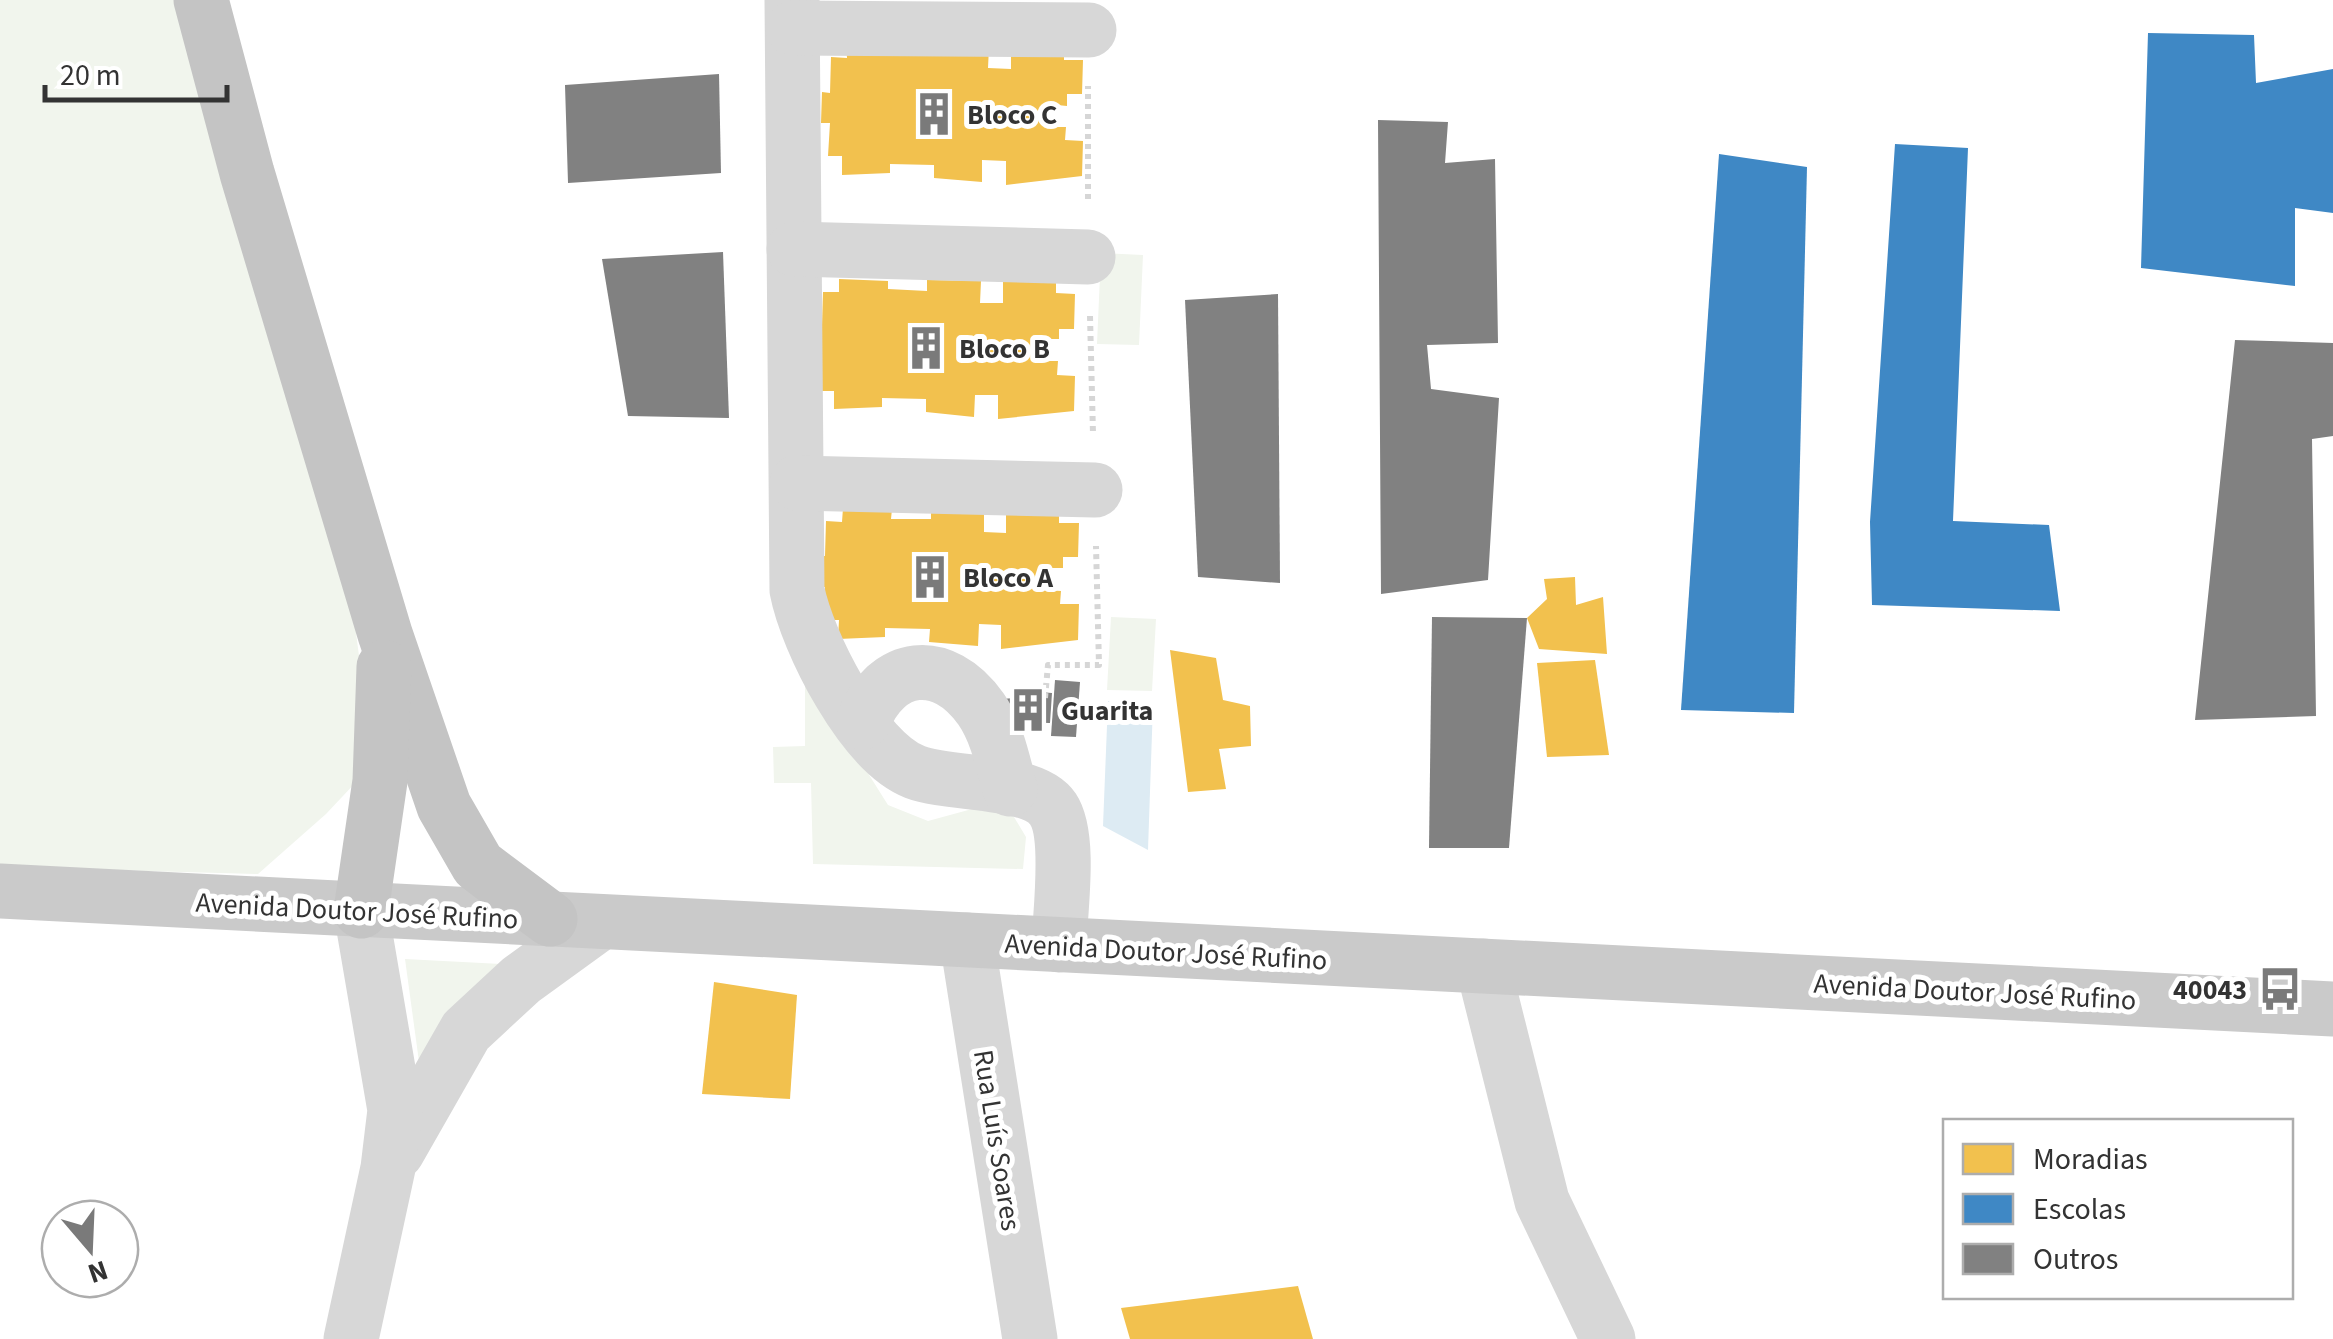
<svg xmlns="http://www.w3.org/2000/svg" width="2333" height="1339" font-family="'Source Sans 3',sans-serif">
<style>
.green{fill:#f1f5ed}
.water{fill:#ddebf3}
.homes{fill:#f2c14e}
.schools{fill:#3f88c5}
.building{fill:#818181}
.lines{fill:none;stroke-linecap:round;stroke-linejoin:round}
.path{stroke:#d6d6d6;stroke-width:6;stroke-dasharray:5 5;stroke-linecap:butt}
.minor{stroke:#d7d7d7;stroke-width:55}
.major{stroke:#cacaca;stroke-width:55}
.highway{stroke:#c4c4c4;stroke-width:55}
.labels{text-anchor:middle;stroke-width:10;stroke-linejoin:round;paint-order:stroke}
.poi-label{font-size:28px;font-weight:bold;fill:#333;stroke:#fff;text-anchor:start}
.street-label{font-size:28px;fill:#333;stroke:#fff}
</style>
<rect width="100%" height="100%" fill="#fff"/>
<g class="green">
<polygon points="0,0 182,0 352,602 373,764 326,814 258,874 0,867"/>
<polygon points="1101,253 1143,255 1139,345 1097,344"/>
<polygon points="1111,617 1156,619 1152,691 1107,690"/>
<polygon points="805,673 888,805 928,821 972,809 1002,811 1014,817 1026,837 1023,869 813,864 811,783 774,783 773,747 805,746"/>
<polygon points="405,959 501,964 420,1069"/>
</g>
<polygon class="water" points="1108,701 1153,704 1148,850 1103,826"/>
<g class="homes">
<polygon points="846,44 989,47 988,68 1011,69 1011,46 1064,47 1064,60 1083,60 1082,94 1067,94 1067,106 1047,104 1046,127 1066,127 1065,140 1083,141 1082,176 1006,185 1006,161 982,160 982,182 934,178 934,165 890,164 890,173 842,175 842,156 828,156 830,123 821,123 822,92 830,93 831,57 847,58"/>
<polygon points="839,279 888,281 888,289 927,291 927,280 981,281 980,303 1003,303 1003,280 1056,282 1056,293 1075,294 1074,329 1059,329 1059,339 1038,339 1039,361 1058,361 1057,375 1075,376 1074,411 998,419 998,395 975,395 974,417 926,412 926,399 882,398 882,407 834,409 834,391 820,391 823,292 839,292"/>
<polygon points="843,508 892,509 891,519 931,519 931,509 984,511 984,532 1006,533 1006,509 1059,511 1059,523 1079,523 1078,557 1063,557 1063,568 1042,568 1042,590 1061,591 1060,604 1079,604 1078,640 1001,649 1001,625 979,624 978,646 929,642 930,629 885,628 885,637 838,639 839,620 824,620 825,587 816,587 818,556 825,556 826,521 842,522"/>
<polygon points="1575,577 1576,605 1603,597 1607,654 1539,649 1527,618 1547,599 1544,579"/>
<polygon points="1170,650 1216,658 1223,700 1250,706 1251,746 1219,749 1226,789 1188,792"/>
<polygon points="1595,660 1609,755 1547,757 1537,663"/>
<polygon points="714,982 797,995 790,1099 702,1094"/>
<polygon points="1298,1286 1313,1339 1130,1339 1121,1308"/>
</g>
<g class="schools">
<polygon points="2148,33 2254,35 2256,83 2333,69 2333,213 2295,208 2295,286 2141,268"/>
<polygon points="1895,144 1968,148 1953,521 2049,525 2060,611 1872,605 1870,522"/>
<polygon points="1719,154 1807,167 1794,713 1681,710"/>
</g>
<g class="building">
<polygon points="719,74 721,173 568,183 565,85"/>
<polygon points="1378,120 1448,122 1445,163 1495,159 1498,343 1427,345 1431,389 1499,398 1488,580 1381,594"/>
<polygon points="723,252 729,418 628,416 602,259"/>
<polygon points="1278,294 1280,583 1198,577 1185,300"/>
<polygon points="2235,340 2333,343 2333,436 2312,439 2316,716 2195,720"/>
<polygon points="1432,617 1527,618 1509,848 1429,848"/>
<polygon points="1055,680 1080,682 1076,737 1051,736"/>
<polygon points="1014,690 1052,693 1050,723 1010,722 1001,699 1015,698"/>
</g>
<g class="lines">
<g class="path">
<polyline points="1088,199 1088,86"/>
<polyline points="1090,316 1093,434"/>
<polyline points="1045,698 1048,665 1099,665 1096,546"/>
</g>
<g class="minor">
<path d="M792,0L797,590C807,642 863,752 915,772C951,786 1032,778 1053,809C1071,836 1060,911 1059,945"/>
<polyline points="793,28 1089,30"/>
<polyline points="794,249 1088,257"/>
<polyline points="797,483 1095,490"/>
<path d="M863,722C886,662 943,655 981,709C997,732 1003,762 1010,789"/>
<polyline points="967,940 1030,1339"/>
<polyline points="1483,966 1542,1201 1608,1339"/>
<polyline points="397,1152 466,1031 521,980 601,922"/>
<polyline points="351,1339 388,1168 395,1110 361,911"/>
</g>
<polyline class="major" points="0,891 2333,1009"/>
<g class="highway">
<polyline points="201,0 247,173 385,634 444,806 478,865 550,919"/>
<polyline points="361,911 380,781 384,667"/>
</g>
</g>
<defs>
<g id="building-bare" transform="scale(3.45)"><path d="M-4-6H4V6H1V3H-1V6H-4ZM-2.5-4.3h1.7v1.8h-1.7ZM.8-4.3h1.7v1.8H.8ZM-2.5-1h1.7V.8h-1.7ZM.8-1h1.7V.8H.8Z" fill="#7a7a7a" stroke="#fff" stroke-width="2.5" paint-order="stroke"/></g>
<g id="bus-bare" transform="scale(3.45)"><path d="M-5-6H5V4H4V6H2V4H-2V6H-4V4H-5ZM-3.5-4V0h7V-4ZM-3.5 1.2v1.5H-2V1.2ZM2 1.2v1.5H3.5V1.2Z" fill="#7a7a7a" stroke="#fff" stroke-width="2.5" paint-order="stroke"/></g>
</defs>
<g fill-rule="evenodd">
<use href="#building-bare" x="934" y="114"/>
<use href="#building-bare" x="926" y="348"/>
<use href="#building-bare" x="930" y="577"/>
<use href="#building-bare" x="1028" y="710"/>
<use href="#bus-bare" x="2280" y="989"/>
</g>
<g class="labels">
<g class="poi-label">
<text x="967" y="124">Bloco C</text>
<text x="959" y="358">Bloco B</text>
<text x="963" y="587">Bloco A</text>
<text x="1061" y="720">Guarita</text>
<text x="2247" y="999" text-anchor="end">40043</text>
</g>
<g class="street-label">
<text transform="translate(357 910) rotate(3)" y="10">Avenida Doutor José Rufino</text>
<text transform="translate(1166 951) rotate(3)" y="10">Avenida Doutor José Rufino</text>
<text transform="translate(1975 991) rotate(3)" y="10">Avenida Doutor José Rufino</text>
<text transform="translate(998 1140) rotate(81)" y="10">Rua Luís Soares</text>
</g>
</g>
<rect x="1943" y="1119" width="350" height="180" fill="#ffffff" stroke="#adadad" stroke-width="2.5"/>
<rect x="1963" y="1144" width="50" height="30" fill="#f2c14e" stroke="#adadad" stroke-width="2.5"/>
<text x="2033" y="1169" font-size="30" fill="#333333">Moradias</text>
<rect x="1963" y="1194" width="50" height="30" fill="#3f88c5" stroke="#adadad" stroke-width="2.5"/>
<text x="2033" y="1219" font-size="30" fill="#333333">Escolas</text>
<rect x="1963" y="1244" width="50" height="30" fill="#818181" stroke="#adadad" stroke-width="2.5"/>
<text x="2033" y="1269" font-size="30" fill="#333333">Outros</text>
<g transform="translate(90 1249) rotate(161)"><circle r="48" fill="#ffffff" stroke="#adadad" stroke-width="2.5"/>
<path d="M0-8L18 38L0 25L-18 38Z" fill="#7a7a7a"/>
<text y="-15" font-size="28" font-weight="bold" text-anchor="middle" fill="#333333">N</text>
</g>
<path d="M45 85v15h182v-15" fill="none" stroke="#333333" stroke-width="5"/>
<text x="60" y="85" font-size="30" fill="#333333" stroke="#ffffff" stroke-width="8" paint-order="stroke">20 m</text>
</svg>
